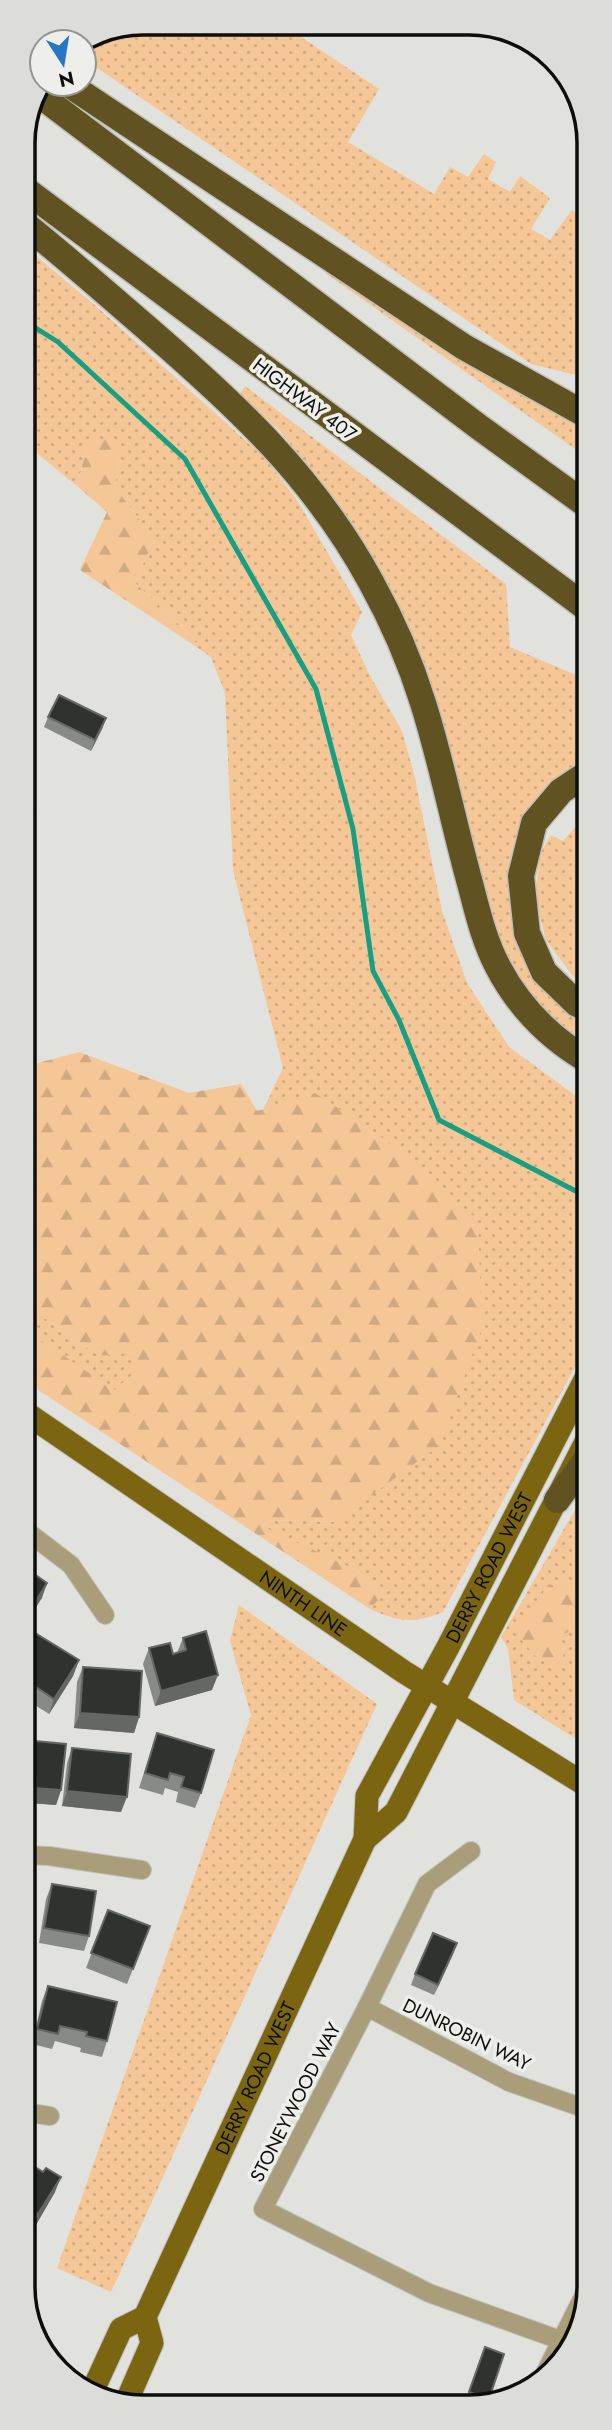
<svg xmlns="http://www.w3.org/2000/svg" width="612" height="2430" font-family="Jost,sans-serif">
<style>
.grass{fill:url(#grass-dots)}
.forest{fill:url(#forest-firs)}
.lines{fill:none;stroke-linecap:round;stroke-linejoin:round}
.stream{stroke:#169f82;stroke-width:5}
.minor-casing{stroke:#bfc0bc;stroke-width:20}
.major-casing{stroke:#bfc0bc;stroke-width:25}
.highway-casing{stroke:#bfc0bc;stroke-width:29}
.minor{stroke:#aa9e7a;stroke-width:18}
.major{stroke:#7b6511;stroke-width:23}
.highway{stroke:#615321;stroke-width:26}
.wall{fill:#888a86}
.shaded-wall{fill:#646764}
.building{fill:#2f322f;stroke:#646764;stroke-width:2}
.labels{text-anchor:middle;stroke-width:7;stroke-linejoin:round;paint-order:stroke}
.street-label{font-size:19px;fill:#0d0e0c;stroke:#eeefeb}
.rim{fill:none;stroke:#0d0e0c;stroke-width:3.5}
</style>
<defs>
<pattern id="grass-dots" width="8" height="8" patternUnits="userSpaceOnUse" patternTransform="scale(1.75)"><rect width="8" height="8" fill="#f5c696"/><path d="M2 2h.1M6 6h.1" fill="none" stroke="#d1a980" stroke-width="1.8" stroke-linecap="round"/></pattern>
<pattern id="forest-firs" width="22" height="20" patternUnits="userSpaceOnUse" patternTransform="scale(1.75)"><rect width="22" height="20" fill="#f5c696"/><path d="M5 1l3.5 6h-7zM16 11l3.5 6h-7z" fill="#d1a980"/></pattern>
</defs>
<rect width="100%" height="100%" fill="#e1e2de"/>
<g class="grass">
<polygon points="289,29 379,89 348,142 434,194 450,167 468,177 484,154 496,162 488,179 510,192 520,176 550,198 531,229 550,240 572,210 588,220 588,381 581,376 531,364 84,59 84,42 82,42 98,32"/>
<path d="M23,245L97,307L265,458L297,500L362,612L351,635L370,676L402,731L414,774L442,911L467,983L509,1047L576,1096L589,1102V1341L443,1612C413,1624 399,1622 370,1609L382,1596L356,1570L261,1527L271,1520L335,1522L316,1093L263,1110L283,1068L233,870L225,693L211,657L195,646L198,642L135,583L154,539L115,487L120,454L88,443L77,486L33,450L23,432Z"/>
<polygon points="330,267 588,434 588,458 325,273"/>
<polygon points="245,386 506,584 510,647 588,680 588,761 514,851 509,893 514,934 533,976 567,1014 589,1024 589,1051 532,1002 504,958 397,606 344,513 279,430 240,394"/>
<polygon points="588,812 588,990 581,987 546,940 535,897 540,854 551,835 563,841"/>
<polygon points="23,1303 99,1356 134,1352 134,1373 114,1391 23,1328"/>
<path d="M589,1486V1588L572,1581L549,1585L564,1658L560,1636C570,1631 578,1627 589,1634V1747L514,1700L508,1648L501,1637Z"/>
<polygon points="239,1605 377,1704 111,2292 57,2268 251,1715 230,1641"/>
</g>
<g class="forest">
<polygon points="23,432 33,450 23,472"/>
<polygon points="110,437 120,454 115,487 154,539 135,583 198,642 195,646 80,570 107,512 77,486 88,443"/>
<polygon points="23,781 26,782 37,815 23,836"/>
<polygon points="79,1052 189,1093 241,1084 257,1111 315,1093 379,1135 478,1220 482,1328 440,1445 335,1522 271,1520 262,1526 356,1570 382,1596 370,1609 23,1380 23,1328 114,1390 134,1373 134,1352 99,1356 23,1303 23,1067"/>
<path d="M572,1581L589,1588V1634C579,1627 570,1631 560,1636L564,1658L559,1668L536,1657L513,1630L549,1585Z"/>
</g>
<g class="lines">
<polyline class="stream" points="23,320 58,342 185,459 316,689 353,829 373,971 399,1020 439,1120 589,1198"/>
<g class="minor-casing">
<g id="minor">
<polyline points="24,1529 71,1565 105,1615"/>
<polyline points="471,1851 427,1884 367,2007 263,2209 429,2293 560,2340"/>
<polyline points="24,1855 49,1856 142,1870"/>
<polyline points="367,2007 509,2082 589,2110"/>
<polyline points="24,2112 50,2116"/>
<polyline points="544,2375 589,2285"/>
</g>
</g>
<g class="major-casing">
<g id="major">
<path id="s1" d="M23,1411L404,1672L589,1787"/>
<polyline points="365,1839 396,1812 589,1436"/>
<path id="s2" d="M93,2390L121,2329L145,2317L365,1839L367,1796L448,1647L589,1372"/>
<polyline points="125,2405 152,2343 145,2317"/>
</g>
</g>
<g class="highway-casing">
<g id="highway">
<polyline points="68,84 464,347 588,416"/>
<polyline points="41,96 479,427 588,506"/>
<polyline points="23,188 588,609"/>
<path d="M23,223C66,257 107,294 148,329C237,406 314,477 371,582C392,620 410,661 423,703C442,763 454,826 471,887C478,914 485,943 498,967C519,1007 551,1039 589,1061"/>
<polyline points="588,773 561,791 534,823 521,876 527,933 544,972 577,1004 589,1008"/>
<polyline points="557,1500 589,1456"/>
</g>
</g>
<use href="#minor" class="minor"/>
<use href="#major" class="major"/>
<use href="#highway" class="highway"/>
</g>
<g class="wall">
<polygon points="48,717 106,718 102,729 91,751 44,727"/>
<polygon points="24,1633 79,1660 73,1676 49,1714 24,1698"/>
<polygon points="183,1638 212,1690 155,1706 143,1664 149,1648 173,1654 177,1653"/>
<polygon points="83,1667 139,1717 134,1733 74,1728 77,1682"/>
<polygon points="157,1733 201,1793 195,1808 176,1802 178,1792 165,1788 163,1795 139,1788"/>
<polygon points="24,1740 61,1790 56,1805 30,1803 31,1793"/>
<polygon points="72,1748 121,1812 62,1806 67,1763"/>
<polygon points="52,1884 89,1936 84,1951 39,1943 46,1899"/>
<polygon points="108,1910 150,1926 127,1984 86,1968"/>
<polygon points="453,1954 434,1995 411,1985 415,1974"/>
<polygon points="48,1986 107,2041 102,2057 80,2052 81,2048 55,2041 52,2049 32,2044 42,2001"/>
<polygon points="24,2151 27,2152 24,2160 55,2192 33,2230 24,2224"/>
<polygon points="485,2347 504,2354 487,2405 485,2406 476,2406 465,2402"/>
</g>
<g class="shaded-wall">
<polygon points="106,718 102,729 91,751 95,740"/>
<polygon points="47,1583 42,1598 24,1626 26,1617"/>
<polygon points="79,1660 73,1676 49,1714 54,1699"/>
<polygon points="218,1675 212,1690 155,1706 161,1691"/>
<polygon points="80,1713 139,1717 134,1733 74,1728"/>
<polygon points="26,1777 36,1778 31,1793 24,1793 24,1782"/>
<polygon points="35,1788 61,1790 56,1805 30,1803"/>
<polygon points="67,1791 127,1797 121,1812 62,1806"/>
<polygon points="457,1943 453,1954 434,1995 438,1985"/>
<polygon points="61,2177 55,2192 33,2230 38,2214"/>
</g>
<g class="building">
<polygon points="59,695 106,718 95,740 48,717"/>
<polygon points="24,1567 47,1583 26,1617 24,1615"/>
<polygon points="27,1628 79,1660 54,1699 24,1679 24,1633"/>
<polygon points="206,1631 218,1675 161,1691 149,1648 170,1643 173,1654 186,1650 183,1638"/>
<polygon points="83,1667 142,1671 139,1717 80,1713"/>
<polygon points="157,1733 214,1750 201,1793 181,1787 184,1777 170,1773 168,1780 145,1773"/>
<polygon points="24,1740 66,1744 61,1790 35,1788 36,1778 26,1777 26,1782 24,1782"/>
<polygon points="72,1748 131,1754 127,1797 67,1791"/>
<polygon points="52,1884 96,1891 89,1936 44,1928"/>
<polygon points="108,1910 150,1926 133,1969 91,1953"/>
<polygon points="433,1933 457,1943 438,1985 415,1974"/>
<polygon points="24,1971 28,1972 24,1987"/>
<polygon points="48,1986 117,2002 107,2041 86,2036 87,2032 60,2026 58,2034 37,2029"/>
<polygon points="24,2160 43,2172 46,2168 61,2177 38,2214 24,2206"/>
<polygon points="485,2347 504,2354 489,2399 469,2392"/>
</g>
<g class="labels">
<g class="street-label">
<text transform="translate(305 399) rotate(37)" y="7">HIGHWAY 407</text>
<text dy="7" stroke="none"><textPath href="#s2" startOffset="922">DERRY ROAD WEST</textPath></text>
<text dy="7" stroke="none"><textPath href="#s1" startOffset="340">NINTH LINE</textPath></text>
<text transform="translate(467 2034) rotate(26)" y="7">DUNROBIN WAY</text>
<text dy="7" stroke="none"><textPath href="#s2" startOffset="357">DERRY ROAD WEST</textPath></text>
<text transform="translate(295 2102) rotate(-63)" y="7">STONEYWOOD WAY</text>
</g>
</g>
<path d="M0 0H612V2430H0ZM143 35H469A108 108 0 0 1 577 143V2287A108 108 0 0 1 469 2395H143A108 108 0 0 1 35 2287V143A108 108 0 0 1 143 35Z" fill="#dcddd9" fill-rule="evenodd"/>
<path class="rim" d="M143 35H469A108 108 0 0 1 577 143V2287A108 108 0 0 1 469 2395H143A108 108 0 0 1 35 2287V143A108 108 0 0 1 143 35Z"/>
<g transform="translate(63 63) rotate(168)"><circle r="33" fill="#eeefeb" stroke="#949592" stroke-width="2"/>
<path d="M0-5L12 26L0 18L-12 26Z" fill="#2776c5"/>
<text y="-10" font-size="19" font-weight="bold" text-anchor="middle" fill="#0d0e0c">N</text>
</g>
</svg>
